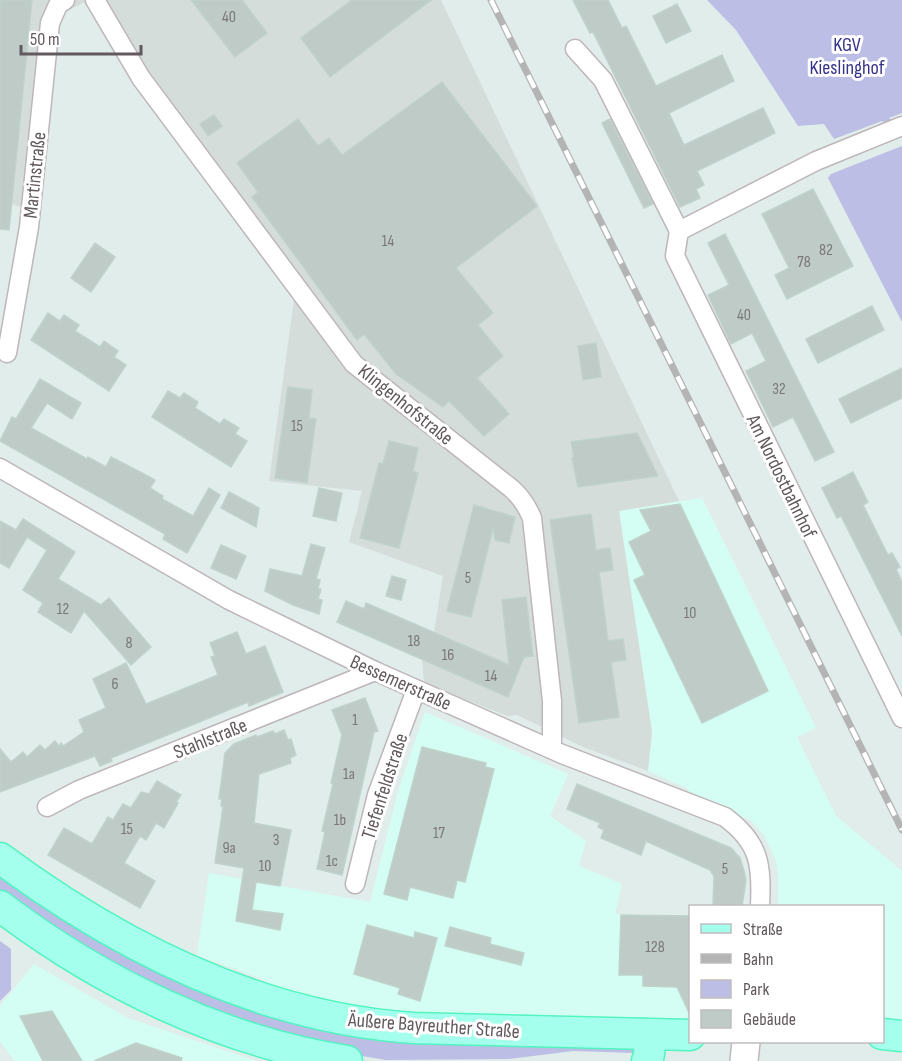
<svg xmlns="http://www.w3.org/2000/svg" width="902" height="1061" font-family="'Sofia Sans Condensed',sans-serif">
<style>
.commercial{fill:#d4fef3}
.industrial{fill:#d5dddb}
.green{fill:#bcbee6}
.building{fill:#bfcbc6;stroke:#bfd2cb;stroke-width:1.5}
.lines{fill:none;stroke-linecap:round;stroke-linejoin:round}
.minor-casing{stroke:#beb6b9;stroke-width:21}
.secondary-casing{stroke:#c0b7bb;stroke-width:30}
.primary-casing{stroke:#52f4c0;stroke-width:33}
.minor{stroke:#fff;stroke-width:18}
.secondary{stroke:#fff;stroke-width:27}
.primary{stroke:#a4ffec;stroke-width:30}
.rail-casing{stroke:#b5b4b5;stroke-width:7}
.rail{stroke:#fff;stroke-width:4.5;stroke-dasharray:14;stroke-linecap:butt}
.labels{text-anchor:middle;stroke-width:6;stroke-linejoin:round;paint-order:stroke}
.number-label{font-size:16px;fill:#797678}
.park-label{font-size:20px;fill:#343388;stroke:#fff}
.street-label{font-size:20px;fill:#62595e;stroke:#fff}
</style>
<rect width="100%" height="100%" fill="#e1edea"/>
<g class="commercial">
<polygon points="702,498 816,728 797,737 836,816 902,871 902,1029 883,1028 882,906 778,906 778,874 776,861 765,837 758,828 750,820 691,797 687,788 648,771 652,731 619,511"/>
<polygon points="425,712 568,774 550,816 586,841 579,866 622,884 615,914 690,916 690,1024 402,1017 267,988 265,980 197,955 209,873 370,902 399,788"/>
<polygon points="34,964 128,1018 257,1061 15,1061 0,1042 0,1006"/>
</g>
<polygon class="industrial" points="0,0 441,0 679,501 619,511 652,732 648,771 583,747 517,715 507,716 424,683 422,660 434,632 443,576 349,542 362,491 269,481 294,300 148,97 87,1 60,15 39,214 12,204 0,202"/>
<g class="green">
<polygon points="707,0 902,0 902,113 889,118 902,131 902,138 882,121 834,139 824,124 798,126 736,30"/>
<polygon points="902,146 902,322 828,178 831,174"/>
<polygon points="0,873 271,1006 637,1040 635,1053 573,1051 509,1059 386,1060 314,1048 176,1004 0,901"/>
<polygon points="0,941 11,949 11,990 0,1001"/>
</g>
<g class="building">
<polygon points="0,0 32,0 9,230 0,229"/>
<polygon points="191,0 242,0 267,33 235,57"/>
<polygon points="352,0 431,0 330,77 301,38"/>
<polygon points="573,0 608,0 622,28 626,26 656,86 722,55 734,81 669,113 684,145 763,108 775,133 697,171 704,185 696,189 700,198 680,207 593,32 590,33"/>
<polygon points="677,4 691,31 666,43 653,16"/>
<polygon points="442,82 537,206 456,268 493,313 478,325 503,356 477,378 509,414 484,436 449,401 443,407 396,374 364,334 357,340 252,197 258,192 237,163 298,119 318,146 329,138 342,155"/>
<polygon points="214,115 222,126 208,136 200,124"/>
<polygon points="610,119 653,204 644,208 602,123"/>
<polygon points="813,189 853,266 787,299 775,275 789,268 762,214"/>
<polygon points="725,234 834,452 815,461 793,417 773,427 746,371 766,361 752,333 731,344 708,295 729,285 708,243"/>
<polygon points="95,243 115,257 91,292 71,278"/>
<polygon points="872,306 884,330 818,363 806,339"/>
<polygon points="48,313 60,321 64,315 79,325 75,331 100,347 104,341 118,351 114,357 126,365 109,391 31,340"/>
<polygon points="596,343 601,377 583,380 578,346"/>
<polygon points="902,368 902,398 851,423 839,399"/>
<polygon points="40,379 81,403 72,419 47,403 31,428 87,459 88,457 106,467 111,457 140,472 155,480 150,488 163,496 162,499 193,516 209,488 220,495 187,553 163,539 165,534 0,441 12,417 16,419"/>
<polygon points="288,387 312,390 309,418 316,419 307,483 275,478"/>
<polygon points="168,391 180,398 184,393 198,402 195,408 220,424 224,419 239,428 235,434 247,441 231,467 152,417"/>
<polygon points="637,433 658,476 578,487 572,458 574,457 571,442"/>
<polygon points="389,441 418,448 413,471 418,473 399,548 360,538 379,463 383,464"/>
<polygon points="853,472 868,502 863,505 888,555 892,553 900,567 896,569 902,582 902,636 841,516 837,518 822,488"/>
<polygon points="319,488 342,493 336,521 313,516"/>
<polygon points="229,492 259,508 256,527 221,508"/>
<polygon points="680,504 768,691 702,723 634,580 645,575 629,542 651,531 640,510"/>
<polygon points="474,505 515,517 509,543 495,540 493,528 471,617 447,611"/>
<polygon points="591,514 596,550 610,548 613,570 599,572 608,641 623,639 626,660 611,662 619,717 579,723 550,520"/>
<polygon points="23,519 75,552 58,579 101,605 109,598 151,647 131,665 84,611 71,633 38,612 43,603 23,590 47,550 27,537 9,568 0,563 0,521 16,530"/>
<polygon points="311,544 325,548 316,579 320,580 318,589 321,589 318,599 322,600 319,614 293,605 265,591 270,569 302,576"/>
<polygon points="221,545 246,556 236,579 211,568"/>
<polygon points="392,576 406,580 401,600 386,596"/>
<polygon points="526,597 533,656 524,657 508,697 337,622 346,601 364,609 366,603 509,665 502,600"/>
<polygon points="237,632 246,654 265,646 283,692 249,706 248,702 111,758 112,761 100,766 95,756 0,792 0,749 11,762 23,752 27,757 40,745 45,750 55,741 59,746 61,743 63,746 84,732 79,720 106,708 93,679 126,663 146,704 218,675 211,657 215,656 210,643"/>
<polygon points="365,698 378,731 374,732 342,875 317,869 325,832 322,831 333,784 331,783 342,735 332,710"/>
<polygon points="284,730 288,740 291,739 296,755 290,758 291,763 259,774 254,823 291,830 280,886 256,882 252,910 283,914 280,930 236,921 244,868 215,863 223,807 221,806 222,799 219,799 225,753 234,744 256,735 257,737 273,731 275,734"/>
<polygon points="422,747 486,763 485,767 494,769 465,882 457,880 453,898 410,887 407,900 384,894"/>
<polygon points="157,781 181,795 176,802 178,803 164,828 156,823 146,840 140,836 124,863 155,881 140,908 48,855 64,828 92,844 108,817 113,820 123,804 131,808 141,792 149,794"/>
<polygon points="577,784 731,848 740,858 744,871 746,880 742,906 713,906 714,876 710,870 646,841 641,855 601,838 604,830 598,827 600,823 567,809"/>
<polygon points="621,915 690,916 690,1015 677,987 643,986 643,975 619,975"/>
<polygon points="367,925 414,938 415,932 437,938 420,1001 398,994 400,988 354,974"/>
<polygon points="450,927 491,938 490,944 524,953 521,965 445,946"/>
<polygon points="52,1011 82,1061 43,1061 20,1016"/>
<polygon points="136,1043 182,1058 181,1061 94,1061"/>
</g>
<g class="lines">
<g class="minor-casing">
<g id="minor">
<path d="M95,0L141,78L354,364L512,489C522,498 527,506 532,518L552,701V749"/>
<polyline points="575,49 603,80 679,231"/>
<polyline points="902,126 816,161 679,231 675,256 902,718"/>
<polyline points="7,353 29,227 50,23 58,5 65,0"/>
<path d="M0,468L229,600L375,671L562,754L725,817C760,843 762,865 760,906"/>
<polyline points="47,807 79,790 375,671"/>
<polyline points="355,884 377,795 416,690"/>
</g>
</g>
<g class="secondary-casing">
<polyline id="secondary" points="744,1061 746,1042"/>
</g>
<g class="primary-casing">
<g id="primary">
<path d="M0,858C120,947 262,1018 414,1028L690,1035"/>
<path d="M0,906C101,983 221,1041 347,1061"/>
<path d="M644,1034C650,1042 651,1051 647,1061"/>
<polyline points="882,1034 902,1036"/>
</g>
</g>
<use href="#minor" class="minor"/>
<use href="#secondary" class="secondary"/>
<use href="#primary" class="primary"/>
<g class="rail-casing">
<polyline id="rail" points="491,0 902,830"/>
</g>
<use href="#rail" class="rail"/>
</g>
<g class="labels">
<g class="number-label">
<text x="229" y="22">40</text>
<text x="388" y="246">14</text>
<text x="826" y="255">82</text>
<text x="804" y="267">78</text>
<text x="744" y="320">40</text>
<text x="779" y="394">32</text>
<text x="297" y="431">15</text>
<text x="468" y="583">5</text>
<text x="63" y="614">12</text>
<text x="690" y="618">10</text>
<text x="414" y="646">18</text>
<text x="129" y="648">8</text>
<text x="448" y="660">16</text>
<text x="491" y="681">14</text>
<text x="115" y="689">6</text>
<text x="355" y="725">1</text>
<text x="349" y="779">1a</text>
<text x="340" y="825">1b</text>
<text x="127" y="834">15</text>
<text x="439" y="838">17</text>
<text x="276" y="845">3</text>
<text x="229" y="853">9a</text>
<text x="332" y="866">1c</text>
<text x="265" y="871">10</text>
<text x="725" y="874">5</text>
<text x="655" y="952">128</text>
</g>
<g class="park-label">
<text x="847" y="51">KGV<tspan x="847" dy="23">Kieslinghof</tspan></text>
</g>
<g class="street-label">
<text transform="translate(34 175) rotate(-84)" y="7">Martinstraße</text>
<text transform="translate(406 404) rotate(39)" y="7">Klingenhofstraße</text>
<text transform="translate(782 476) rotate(64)" y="7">Am Nordostbahnhof</text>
<text transform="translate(401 682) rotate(24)" y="7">Bessemerstraße</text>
<text transform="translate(210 738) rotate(-22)" y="7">Stahlstraße</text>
<text transform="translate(384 786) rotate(-72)" y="7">Tiefenfeldstraße</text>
<text transform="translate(434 1025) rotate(4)" y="7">Äußere Bayreuther Straße</text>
</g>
</g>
<rect x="689" y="905" width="195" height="138" fill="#ffffff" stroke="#c0bdbf" stroke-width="1.5"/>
<rect x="701" y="924" width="30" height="9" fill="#a4ffec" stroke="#c0bdbf" stroke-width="1.5"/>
<text x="743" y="935" font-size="18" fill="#62595e">Straße</text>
<rect x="701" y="954" width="30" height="9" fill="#b5b4b5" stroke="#c0bdbf" stroke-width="1.5"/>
<text x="743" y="965" font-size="18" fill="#62595e">Bahn</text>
<rect x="701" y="980" width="30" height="18" fill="#bcbee6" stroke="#c0bdbf" stroke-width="1.5"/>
<text x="743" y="995" font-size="18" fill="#62595e">Park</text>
<rect x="701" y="1010" width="30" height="18" fill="#bfcbc6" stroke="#c0bdbf" stroke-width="1.5"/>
<text x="743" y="1025" font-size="18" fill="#62595e">Gebäude</text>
<path d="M21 45v9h120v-9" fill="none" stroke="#62595e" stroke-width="3"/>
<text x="30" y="45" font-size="18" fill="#62595e" stroke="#ffffff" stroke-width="4.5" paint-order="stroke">50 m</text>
</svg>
